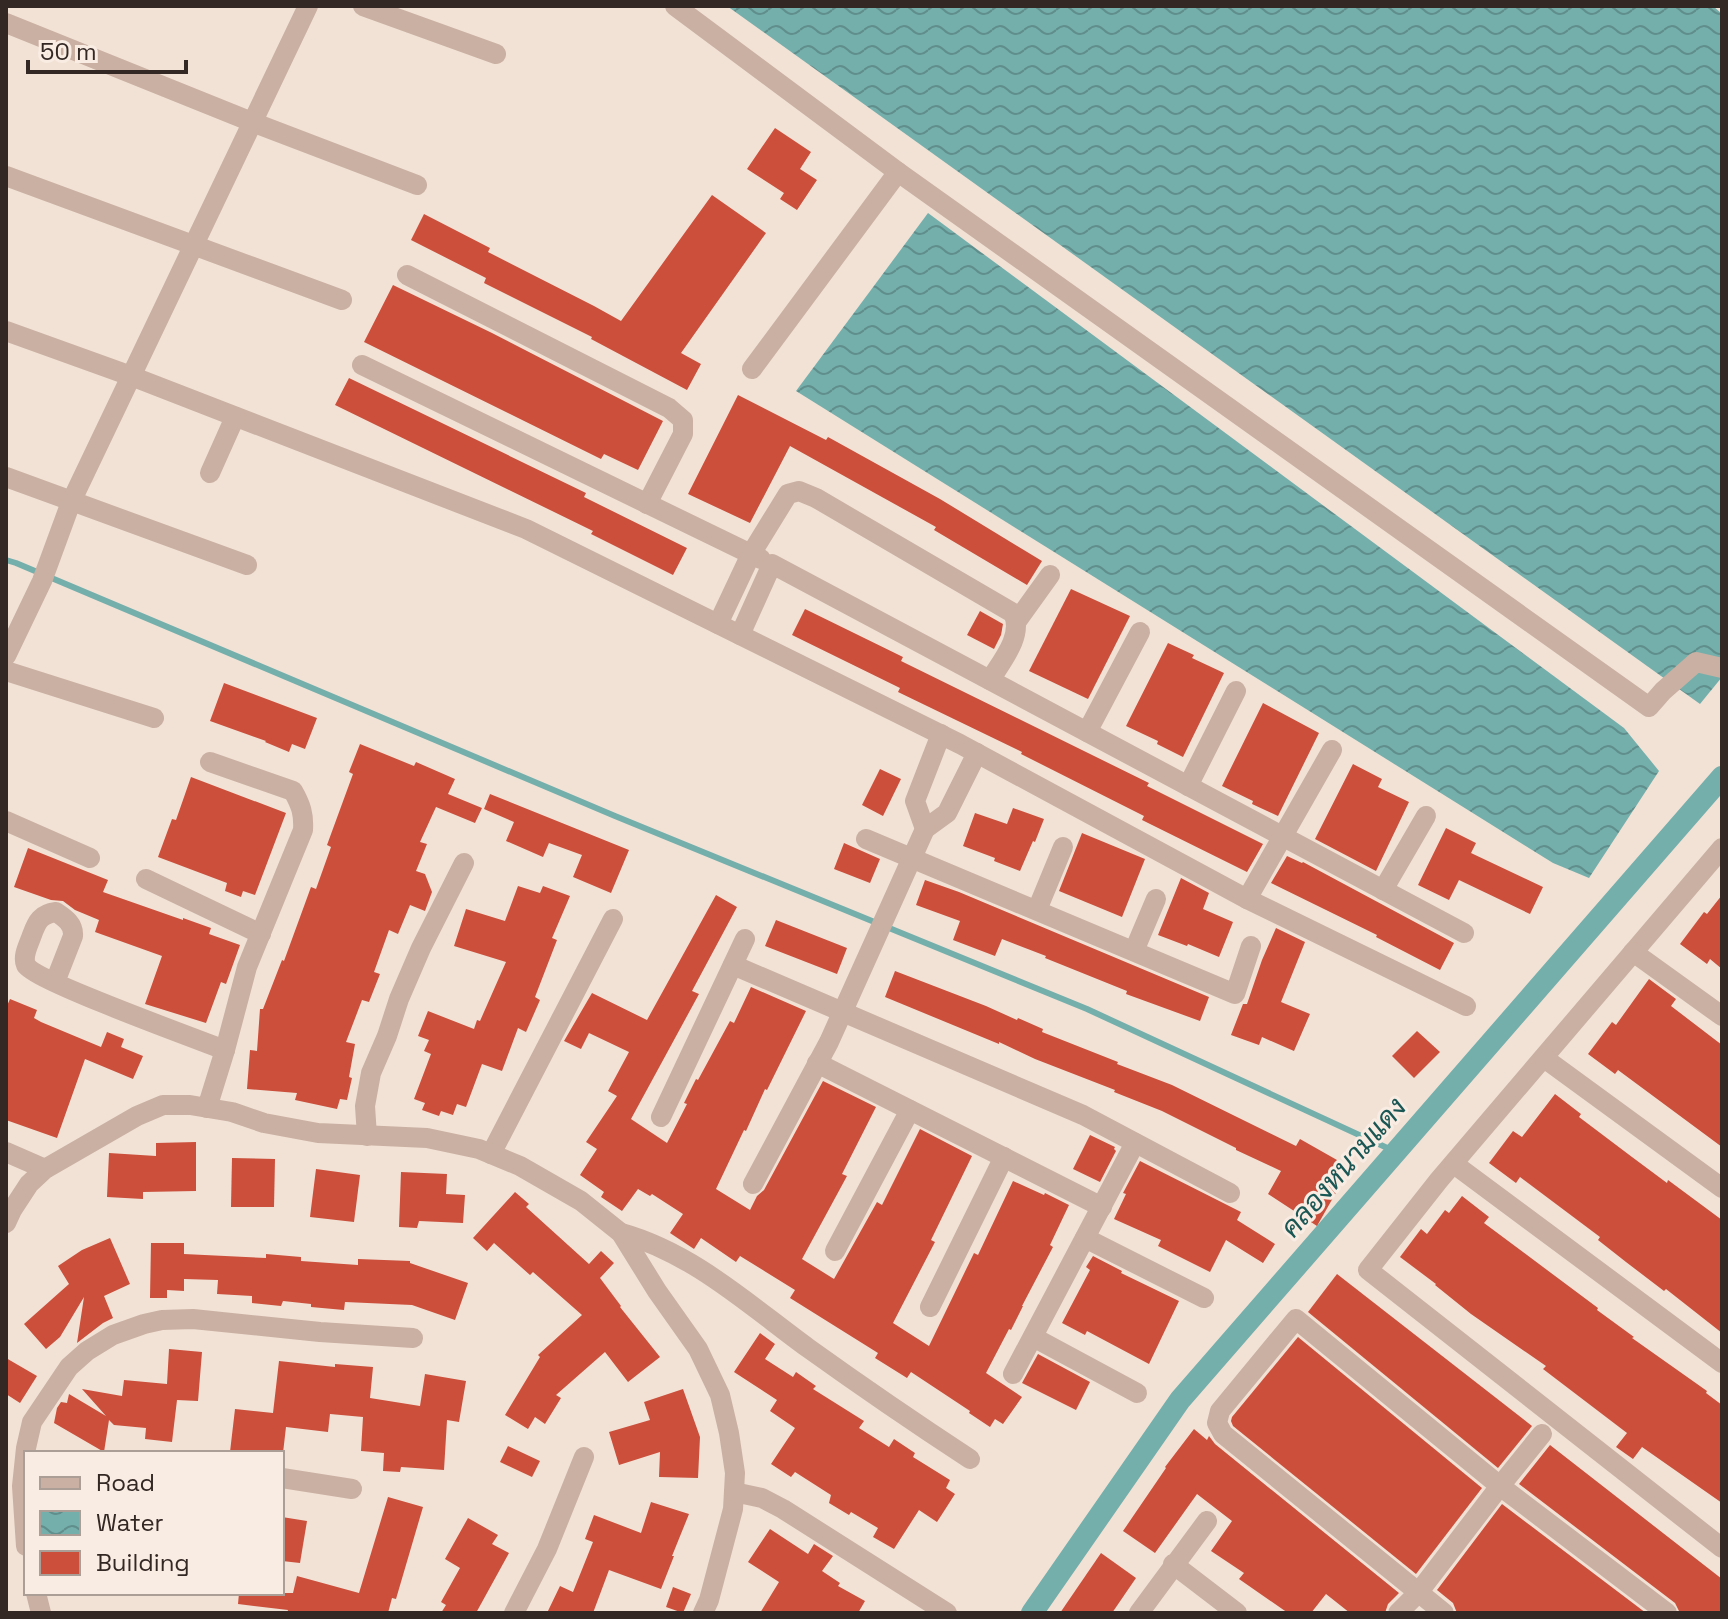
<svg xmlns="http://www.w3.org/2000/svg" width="1728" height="1619" font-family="'Space Grotesk',Sarabun,sans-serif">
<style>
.water{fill:url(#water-waves)}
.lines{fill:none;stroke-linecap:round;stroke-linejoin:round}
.stream{stroke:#74afac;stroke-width:6}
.canal{stroke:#74afac;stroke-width:22}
.building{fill:#cb4f3b}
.minor{stroke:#cab0a2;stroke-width:20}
.labels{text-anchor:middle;stroke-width:6;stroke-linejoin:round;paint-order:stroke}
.water-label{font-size:28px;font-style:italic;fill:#195654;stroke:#f9ece2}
</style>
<defs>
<pattern id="water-waves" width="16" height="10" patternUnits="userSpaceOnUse" patternTransform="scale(2)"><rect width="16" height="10" fill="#74afac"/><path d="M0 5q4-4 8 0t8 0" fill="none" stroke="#608e8c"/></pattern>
</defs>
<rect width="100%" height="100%" fill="#f2e2d6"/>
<g class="water">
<polygon points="727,6 1713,6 1722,14 1722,677 1700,704"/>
<polygon points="928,213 1624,728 1659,771 1589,878 1553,863 796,391"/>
</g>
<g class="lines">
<polyline class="stream" points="6,560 16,563 615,816 1087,1009 1396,1152"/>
<polyline class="canal" points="1032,1613 1180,1400 1722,777"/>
</g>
<g class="building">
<polygon points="775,128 811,152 800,169 817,180 797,210 780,199 784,193 747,169"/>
<polygon points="712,195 766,233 681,353 701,364 687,390 591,339 592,337 484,283 486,278 411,240 424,214 490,248 488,252 594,306 621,321"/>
<polygon points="393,285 492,333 663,421 638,470 604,454 601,459 364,342"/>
<polygon points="349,378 586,493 584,497 687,548 673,575 591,534 593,531 335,405"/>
<polygon points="738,395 826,440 828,437 940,499 1042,561 1027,585 934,530 936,527 790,446 750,523 688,494"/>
<polygon points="1071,589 1130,616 1088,699 1029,671"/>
<polygon points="805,609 903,657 901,661 1149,783 1147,786 1263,844 1247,872 1142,820 1144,816 1021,754 1022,752 898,692 900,688 792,635"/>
<polygon points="980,611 1003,624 1001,635 994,649 967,635"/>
<polygon points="1168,643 1194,655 1192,658 1224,673 1183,757 1157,744 1158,741 1126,726"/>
<polygon points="224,683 317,718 305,749 292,744 289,752 265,742 266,741 210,721"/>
<polygon points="1263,703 1319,733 1278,816 1252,804 1253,801 1222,786"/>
<polygon points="360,744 414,766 416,762 455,779 448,794 482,808 475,823 436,807 420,842 427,844 416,871 425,874 432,892 425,911 410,905 398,934 389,930 374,972 380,974 369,1002 362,1000 346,1042 355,1044 349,1077 352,1078 347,1100 340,1099 337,1109 295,1100 297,1093 247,1089 250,1050 257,1051 260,1009 263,1009 282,960 284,961 311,887 316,889 331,847 327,845 353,774 349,772"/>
<polygon points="1353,764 1382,779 1378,787 1409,802 1376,871 1315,839"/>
<polygon points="880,769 901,779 883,816 862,805"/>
<polygon points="191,777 286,813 255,895 243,891 241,897 225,891 227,883 158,857 172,819 176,820"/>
<polygon points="490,794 629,850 611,893 573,877 582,855 549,843 543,857 506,841 514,822 484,809"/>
<polygon points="1013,808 1044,819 1035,842 1033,841 1020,871 994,861 995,858 963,846 975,813 1007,824"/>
<polygon points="1446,828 1476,843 1471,853 1543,887 1530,914 1459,880 1449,900 1418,885"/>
<polygon points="1082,833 1145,859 1122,917 1059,891"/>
<polygon points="844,843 880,859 870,883 834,869"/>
<polygon points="28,848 108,880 103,892 183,920 183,918 211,928 209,934 240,945 226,984 221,982 206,1023 145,1004 162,956 95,932 99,920 75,910 63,901 51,900 14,887"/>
<polygon points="1287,856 1302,863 1303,862 1454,943 1440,970 1376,937 1377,935 1271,883"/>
<polygon points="1181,878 1209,893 1203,909 1233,922 1219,957 1188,944 1187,946 1158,935"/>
<polygon points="925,880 959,892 1209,997 1200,1021 1126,994 1127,991 1045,958 1046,956 1002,939 995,956 953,940 960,921 916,905"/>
<polygon points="518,886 540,893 543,886 570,896 552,938 557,940 535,997 540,1000 526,1032 518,1028 502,1071 482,1064 466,1107 457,1104 453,1115 441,1111 439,1116 422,1110 425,1103 414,1099 431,1054 424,1051 429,1040 418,1036 428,1011 474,1029 477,1020 480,1021 506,962 454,946 466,909 505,921"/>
<polygon points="716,895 737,907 692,991 699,994 631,1119 667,1143 687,1104 684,1103 696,1079 698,1080 730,1021 734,1023 751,987 806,1011 767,1090 765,1089 746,1131 744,1130 716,1189 750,1210 757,1196 764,1190 823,1081 876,1107 842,1174 847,1176 802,1259 834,1279 877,1202 882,1205 920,1129 972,1156 931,1240 935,1242 893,1323 929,1346 974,1253 978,1255 1013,1181 1044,1195 1045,1193 1069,1205 1050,1245 1053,1247 1022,1306 1023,1306 1011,1330 1009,1329 986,1373 1022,1397 1003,1424 995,1419 990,1427 969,1413 970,1411 911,1372 907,1378 875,1358 878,1353 790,1298 795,1290 740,1256 736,1262 701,1238 694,1249 670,1233 683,1214 652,1194 650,1196 638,1189 622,1211 601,1197 604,1192 580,1175 597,1149 586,1142 617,1096 608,1091 629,1052 589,1033 581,1049 564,1041 592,993 647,1020"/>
<polygon points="1722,895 1722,969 1710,959 1707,964 1680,944 1704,912 1707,914"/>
<polygon points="776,920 847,948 837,974 765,946"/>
<polygon points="1276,928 1305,942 1281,1002 1310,1014 1294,1051 1262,1037 1259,1045 1231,1035 1243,1004 1247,1004 1262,960"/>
<polygon points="895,971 986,1006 1017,1020 1018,1018 1043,1029 1042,1032 1118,1062 1117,1064 1172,1085 1296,1146 1300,1139 1337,1160 1324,1181 1338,1189 1317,1226 1268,1194 1281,1171 1236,1150 1236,1148 1162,1111 1114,1092 1115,1090 1035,1059 999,1042 999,1044 885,997"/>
<polygon points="1649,979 1676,999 1671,1006 1722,1045 1722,1147 1618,1070 1615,1074 1588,1054 1612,1022 1616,1025"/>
<polygon points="10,999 37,1010 34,1018 41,1022 101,1047 107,1032 124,1039 121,1047 143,1056 133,1079 85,1059 57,1138 6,1120 6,1008"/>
<polygon points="1417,1031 1440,1052 1414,1078 1392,1056"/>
<polygon points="1555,1094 1581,1114 1579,1117 1632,1157 1667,1183 1668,1180 1722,1220 1722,1333 1666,1289 1664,1291 1626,1262 1598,1240 1600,1237 1520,1177 1516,1183 1489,1163 1513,1131 1522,1137"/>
<polygon points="1090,1135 1115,1147 1114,1149 1116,1151 1100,1182 1073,1169"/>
<polygon points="196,1142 196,1191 143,1192 143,1199 107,1197 109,1153 156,1156 156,1143"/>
<polygon points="232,1158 275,1159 274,1207 231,1207"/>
<polygon points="1140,1161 1241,1212 1237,1220 1275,1244 1263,1263 1226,1240 1210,1272 1158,1246 1161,1240 1114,1219 1126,1194 1123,1193"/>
<polygon points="316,1169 360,1175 354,1222 310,1217"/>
<polygon points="401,1172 447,1174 446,1194 465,1195 463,1223 419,1221 417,1228 399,1227"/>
<polygon points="515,1192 529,1204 526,1207 589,1264 601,1251 614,1263 600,1278 621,1306 620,1307 660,1357 628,1382 605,1352 556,1395 561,1398 545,1424 535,1417 528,1429 505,1415 540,1357 538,1355 582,1315 533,1272 530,1275 494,1243 487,1251 473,1238"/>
<polygon points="1462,1196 1489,1217 1484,1223 1598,1308 1597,1310 1634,1337 1632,1338 1707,1391 1706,1393 1722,1405 1722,1503 1642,1447 1633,1459 1616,1447 1627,1433 1543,1369 1546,1366 1471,1314 1435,1285 1436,1284 1400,1257 1421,1229 1427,1234 1445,1210 1449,1213"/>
<polygon points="110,1238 130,1284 104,1296 113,1318 103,1323 77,1343 84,1297 60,1337 46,1349 24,1324 69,1284 58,1266 82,1250"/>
<polygon points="151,1243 184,1243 184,1254 266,1258 266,1254 301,1257 301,1261 358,1265 358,1259 410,1261 410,1263 468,1283 455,1320 412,1305 345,1302 344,1310 311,1307 311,1304 283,1301 281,1306 252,1303 252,1296 217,1294 218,1280 184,1279 184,1291 167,1290 167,1298 150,1298"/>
<polygon points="1093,1256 1122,1271 1121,1273 1179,1301 1149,1364 1087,1331 1085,1335 1062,1323 1090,1270 1086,1267"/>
<polygon points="1337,1274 1532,1426 1498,1468 1308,1312"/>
<polygon points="760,1333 775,1344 765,1359 793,1377 796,1372 816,1386 813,1389 864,1421 859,1428 889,1447 894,1439 915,1453 913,1457 950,1480 946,1488 955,1494 937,1522 919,1510 894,1549 873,1537 878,1528 851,1512 849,1515 829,1503 831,1495 795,1472 791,1477 771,1464 795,1428 770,1411 777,1400 734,1372"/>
<polygon points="1298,1337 1482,1488 1416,1574 1233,1426 1231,1421 1232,1417"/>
<polygon points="169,1349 202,1352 198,1401 177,1400 172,1442 145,1439 146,1428 114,1425 109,1420 104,1452 54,1423 57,1408 61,1402 67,1403 69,1394 106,1416 82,1389 122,1396 124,1380 167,1384"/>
<polygon points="1038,1354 1090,1382 1076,1410 1022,1383"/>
<polygon points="6,1358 37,1376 20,1403 6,1394"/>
<polygon points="279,1361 335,1367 335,1364 373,1367 370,1398 420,1406 425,1374 466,1381 459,1422 447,1420 444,1470 401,1467 400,1472 383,1471 384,1453 361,1451 363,1417 330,1414 328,1432 286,1427 283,1453 230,1452 235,1409 273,1413"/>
<polygon points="683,1389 700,1437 698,1478 659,1477 660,1452 619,1465 609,1432 650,1420 644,1402"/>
<polygon points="1194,1429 1207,1440 1209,1436 1215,1444 1399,1593 1388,1604 1385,1613 1350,1613 1326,1594 1311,1613 1288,1613 1239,1579 1244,1573 1211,1551 1232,1521 1197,1494 1155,1553 1123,1531 1166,1468 1165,1467"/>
<polygon points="1550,1445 1722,1579 1722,1613 1680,1613 1675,1603 1519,1484"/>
<polygon points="508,1446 540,1461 532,1477 500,1462"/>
<polygon points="388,1497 423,1507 396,1599 392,1598 388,1613 287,1613 288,1610 238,1604 239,1593 293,1593 297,1576 359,1593"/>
<polygon points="651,1502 689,1514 672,1556 674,1556 661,1589 609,1570 593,1613 547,1613 560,1586 573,1592 593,1542 585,1539 594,1515 641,1533"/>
<polygon points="1502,1504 1646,1613 1457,1613 1453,1603 1437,1590"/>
<polygon points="282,1517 307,1521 300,1563 282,1561"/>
<polygon points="468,1518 498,1535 492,1544 509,1553 476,1613 441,1613 446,1605 441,1602 460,1568 445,1559"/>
<polygon points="770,1529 808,1554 814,1544 833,1556 822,1571 840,1583 838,1586 865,1601 858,1613 760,1613 779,1582 748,1562"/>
<polygon points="1101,1553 1136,1578 1112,1613 1060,1613"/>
<polygon points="673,1587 691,1594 683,1613 666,1607"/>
</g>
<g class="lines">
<g class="minor">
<polyline points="363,6 496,54"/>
<polyline points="675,6 898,172 1649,707 1663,691 1696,662 1722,668"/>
<polyline points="6,23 252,122 417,185"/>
<polyline points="6,176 342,300"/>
<polyline points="407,275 669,408 683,420 683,434 647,504"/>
<polyline points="6,331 131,376 526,529 960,744 1247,899 1466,1006"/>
<polyline points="362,365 761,559"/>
<polyline points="752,369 898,172"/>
<polyline points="210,473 235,417"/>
<polyline points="6,477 247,565"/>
<polyline points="1017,621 1050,575"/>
<path d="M718,624L751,554L788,494L799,491L816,498L1013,613C1024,635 1002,661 990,680"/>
<polyline points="740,635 772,564 1464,933"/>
<polyline points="6,656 42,581 71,502 308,6"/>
<polyline points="6,671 154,718"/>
<polyline points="1087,732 1140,632"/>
<polyline points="941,734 915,801 925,829 947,813 977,753"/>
<polyline points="1188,786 1236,691"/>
<polyline points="6,821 90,858"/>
<polyline points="866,839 1235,994 1251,946"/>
<polyline points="1722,848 1439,1180 1368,1270 1722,1548"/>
<polyline points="146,879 261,934"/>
<polyline points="1383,890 1426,816"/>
<polyline points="1247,899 1332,750"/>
<polyline points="1037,910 1063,847"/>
<polyline points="1134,951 1156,899"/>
<polyline points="1633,952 1722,1016"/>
<polyline points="733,965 1083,1115 1230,1193"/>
<path d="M55,982L73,936C74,924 65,918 56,912C41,914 37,921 32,935C29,944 22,956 26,965C34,980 199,1040 225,1050"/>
<polyline points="1544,1058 1722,1188"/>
<polyline points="817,1063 1102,1207"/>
<path d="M207,1108L225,1050L247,967L303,830C304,814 301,805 293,791L210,762"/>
<polyline points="661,1117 745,939"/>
<polyline points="367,1136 365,1106 371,1073 387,1036 399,999 421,948 464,863"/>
<polyline points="6,1152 45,1169"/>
<polyline points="491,1154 613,919"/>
<polyline points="1454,1164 1722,1363"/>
<polyline points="753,1184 829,1042 925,829"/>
<polyline points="6,1223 12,1210 29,1184 45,1169 137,1116 163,1105 190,1105 232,1112 264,1123 318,1133 427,1138 479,1149 520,1166 581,1201 621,1233 657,1291 698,1349 720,1395 729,1433 735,1473 733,1509 709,1600 703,1613"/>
<path d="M621,1233C693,1253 749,1305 808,1348C861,1386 915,1423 970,1459"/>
<polyline points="1085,1238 1204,1298"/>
<polyline points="835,1251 910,1110"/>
<polyline points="930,1307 1004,1157"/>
<polyline points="1033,1337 1137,1393"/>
<polyline points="1013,1374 1135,1143"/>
<polyline points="282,1478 352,1489"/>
<polyline points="734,1492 762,1498 783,1509 947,1613"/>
<polyline points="26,1546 22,1486 26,1448 32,1422 69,1367 87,1351 113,1335 144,1324 162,1320 193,1319 320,1332 413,1338"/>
<polyline points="1173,1564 1237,1613"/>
<polyline points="36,1593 41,1613"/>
<polyline points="514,1613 547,1549 584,1457"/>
<polyline points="1139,1613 1207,1521"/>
<polyline points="1398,1613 1418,1593 1500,1486 1542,1434"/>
<polyline points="1444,1613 1223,1434 1217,1423 1220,1411 1296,1319 1500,1486 1667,1613"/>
</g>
</g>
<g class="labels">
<g class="water-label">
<text transform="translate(1343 1167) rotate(-49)" y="10">คลองหนามแดง</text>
</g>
</g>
<rect width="1728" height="1619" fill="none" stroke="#342825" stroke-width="16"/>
<rect x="24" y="1451" width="260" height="144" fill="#f9ece2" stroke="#aa9e96" stroke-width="2"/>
<rect x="40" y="1477" width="40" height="12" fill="#cab0a2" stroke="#aa9e96" stroke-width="2"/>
<text x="96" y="1491" font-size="24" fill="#342825">Road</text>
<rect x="40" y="1511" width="40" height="24" fill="url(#water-waves)" stroke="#aa9e96" stroke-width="2"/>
<text x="96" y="1531" font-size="24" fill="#342825">Water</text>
<rect x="40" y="1551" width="40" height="24" fill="#cb4f3b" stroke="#aa9e96" stroke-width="2"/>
<text x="96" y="1571" font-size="24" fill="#342825">Building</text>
<path d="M28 60v12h158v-12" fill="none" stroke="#342825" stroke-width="4"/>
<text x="40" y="60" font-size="24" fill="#342825" stroke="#f9ece2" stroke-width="6" paint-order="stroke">50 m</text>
</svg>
